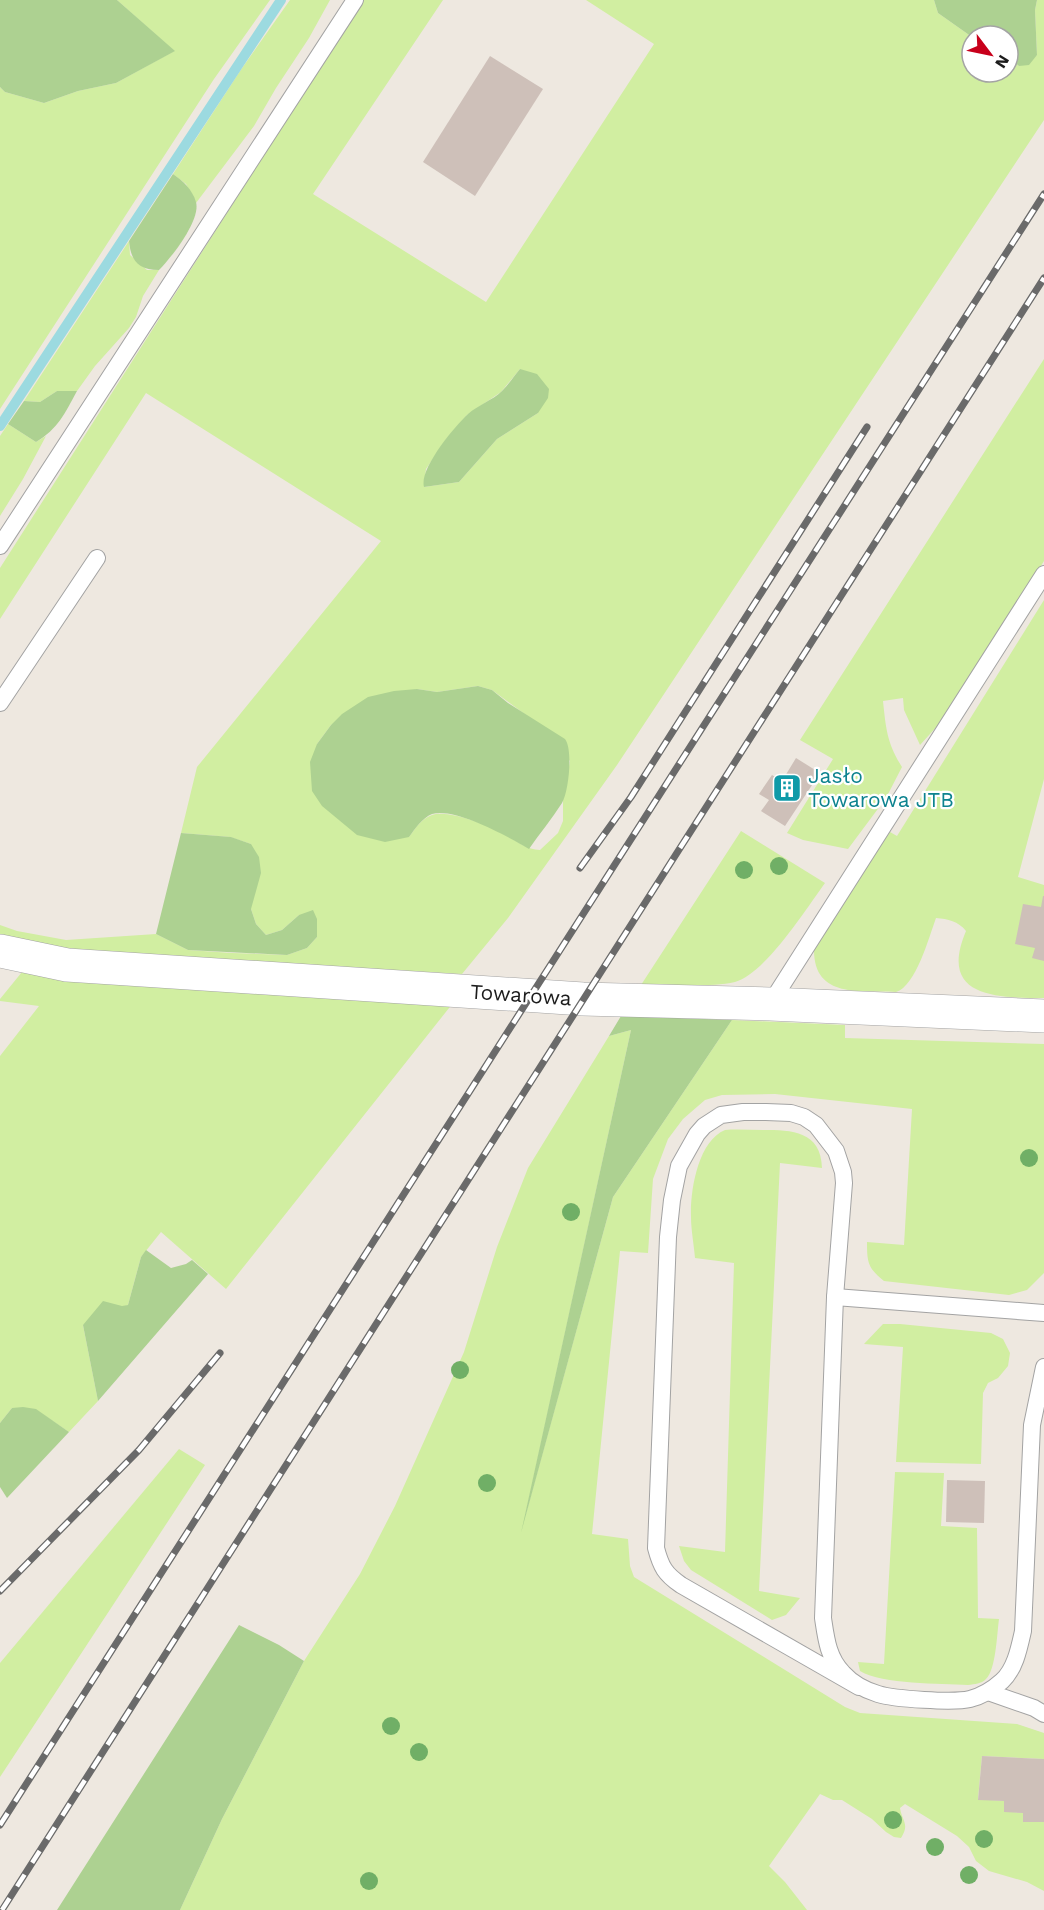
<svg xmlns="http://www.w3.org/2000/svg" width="1044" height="1910" font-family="'Work Sans',sans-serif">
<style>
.grass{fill:#d1eea1;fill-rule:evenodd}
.forest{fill:#add191}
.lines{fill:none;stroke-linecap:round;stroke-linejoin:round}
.stream{stroke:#9cdae0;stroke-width:10}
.building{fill:#cec0b9}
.service-casing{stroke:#a3a3a3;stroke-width:18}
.minor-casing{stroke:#a3a3a3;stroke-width:34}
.service{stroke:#fff;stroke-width:16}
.minor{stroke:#fff;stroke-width:33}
.rail-casing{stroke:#6a6a6a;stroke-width:7}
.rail{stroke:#fff;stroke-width:4.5;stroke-dasharray:14;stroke-linecap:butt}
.tree{fill:#70af66}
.labels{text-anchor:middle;stroke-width:4.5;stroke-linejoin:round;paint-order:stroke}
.culture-label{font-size:21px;fill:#0d838f;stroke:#fff;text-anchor:start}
.street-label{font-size:21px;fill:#1c1c1c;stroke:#fff}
</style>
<rect width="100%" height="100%" fill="#eee8e0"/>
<g class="grass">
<polygon points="117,0 270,0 214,79 0,409 0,87 5,92 44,103 78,91 116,83 174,51"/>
<polygon points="290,0 330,0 309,38 276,88 254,126 196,203 186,184 173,174 240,71"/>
<path d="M363,0H443L313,194L486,302L654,44L586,0H934L938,13L972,37V72H1008V57L1019,66L1037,55L1035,10L1037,0H1044V120L617,765L508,918L462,974L119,954L42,945L0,936V925L17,931L66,940L156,934L188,950L232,953L287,955L307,948L317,937L299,915L282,930L266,935L256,924L251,909V844L230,837L181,833L197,767L381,541L146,393L0,619V568ZM520,369L538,413L497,439L459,482L424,487L426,469L447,438L467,415L501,392ZM478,686L492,690L526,715L570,761L563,800V821L558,833L540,850C525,849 516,840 503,833C488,825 447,809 432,815C421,819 415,829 409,837L317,744L331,725L417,689L437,692Z"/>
<polygon points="129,241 130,255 147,270 159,270 143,296 136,317 129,328 95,366 77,391 57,391 40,402 24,401"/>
<path d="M1044,359V561L950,712L920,745L904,710L903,698L883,701C886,729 887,743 902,767L886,798L848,849L803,840L787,833L833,759L800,740Z"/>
<polygon points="8,424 36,442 46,436 23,479 0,516 0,436"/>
<path d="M1044,600V779L1018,877L1044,885V998C995,998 938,997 966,931C958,921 948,919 936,918C929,937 916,986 896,992C861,990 814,999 814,950L858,878L890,832L897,836Z"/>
<path d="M741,831L825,883C806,909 765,974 735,982C708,988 669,984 641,985Z"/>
<polygon points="22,972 453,1003 226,1289 161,1232 141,1257 128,1305 83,1325 98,1401 69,1432 36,1410 12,1408 0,1423 0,1056 39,1006 0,1001 0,999"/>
<path d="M732,1020L845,1025V1038L1044,1044V1273L1027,1290L1009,1295L884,1281C868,1268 867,1263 867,1242L904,1245L912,1109L775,1094L722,1095L705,1100L683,1119L668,1139L653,1179L648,1253L620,1251L592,1534L628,1539L630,1566L634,1577L845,1707L860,1713L1017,1724L1044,1733V1759L982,1756L978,1799L1004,1801V1811L1023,1813V1822H1044V1891L1027,1882L989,1871L976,1861L969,1847L957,1836L905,1804L900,1808C902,1821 910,1824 901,1838L894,1837L886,1832L872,1819L842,1800H833L820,1794L769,1866L785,1882L807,1910H180L222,1819L304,1661L360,1574L395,1506L464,1352L497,1247L528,1168L609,1036L631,1030L525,1517L613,1197Z"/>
<path d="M725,1130C737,1129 750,1130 763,1130C792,1130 821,1131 822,1168L780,1163L759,1591L800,1598L786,1615L772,1620L691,1570L684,1561L679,1546L725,1552L734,1263L695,1258C694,1245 691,1230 691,1217C690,1191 698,1141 725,1130Z"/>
<polygon points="883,1324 900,1324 991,1333 1003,1339 1010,1353 1008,1366 998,1378 988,1383 983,1393 981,1464 896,1462 903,1347 864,1344"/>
<polygon points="179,1449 205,1465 0,1777 0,1663"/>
<path d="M895,1472L944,1473L941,1526L977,1528L978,1618L999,1619C997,1633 996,1670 986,1679C981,1684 975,1684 968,1685C940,1683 883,1685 860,1671L858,1662L884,1664Z"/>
</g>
<g class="forest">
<polygon points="0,0 117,0 175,51 116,83 78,91 44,103 5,92 0,87"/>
<polygon points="934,0 1037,0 1035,10 1037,55 1029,65 1019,66 1008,57 1008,36 972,37 938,13"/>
<path d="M173,174C183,181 192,189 196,202C201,220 171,258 159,270C138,270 131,261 129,241Z"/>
<path d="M520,369L537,374L549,389L548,398L538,413L497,439L459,482L424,487C419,469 454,427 468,414C478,405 493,400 502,391C509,384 514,376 520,369Z"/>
<path d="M57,391H77C65,413 58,429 36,442L8,424L24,401L40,402Z"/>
<path d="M478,686L492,690L508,703L565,739C573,749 569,791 562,803C552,819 539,834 529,849C509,837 455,807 432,814C422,818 415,829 409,837L385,842L357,835L322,806L312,791L310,762L317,744L331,725L342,714L368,697L394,691L417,689L437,692Z"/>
<polygon points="181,833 231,837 251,844 259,857 261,873 251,909 256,924 266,935 282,930 299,915 313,910 317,919 317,937 307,948 287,955 188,950 156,934"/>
<polygon points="621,1016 732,1020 613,1197 521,1533 631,1030 609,1036"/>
<polygon points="146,1250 171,1268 186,1264 192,1260 208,1274 98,1401 83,1325 103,1301 122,1306 128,1305 141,1257"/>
<polygon points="23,1407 36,1409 69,1432 7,1498 0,1487 0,1423 12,1408"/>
<polygon points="239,1625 279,1645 304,1661 222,1819 180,1910 57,1910"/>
</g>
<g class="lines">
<polyline class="stream" points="0,426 281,0"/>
</g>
<g class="building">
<polygon points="490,56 543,89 475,196 423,162"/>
<polygon points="796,758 820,773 785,826 761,811 769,800 759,794 772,775 782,781"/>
<polygon points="1043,896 1044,896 1044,961 1032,958 1035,948 1015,944 1023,904 1041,907"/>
<polygon points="947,1480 985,1481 984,1523 946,1522"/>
<polygon points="982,1756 1044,1759 1044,1822 1023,1822 1023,1813 1004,1812 1004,1801 978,1800"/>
</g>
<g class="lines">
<g class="service-casing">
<g id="service">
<polyline points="0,546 355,0"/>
<polyline points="0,703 97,558"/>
<polyline points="770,1004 1044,574"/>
<polyline points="835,1297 1044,1313"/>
<path d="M859,1687L681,1585C665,1574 661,1567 656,1548L668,1237L672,1200L679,1166L697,1134L704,1126L721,1115L743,1112H766L791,1113L804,1117L816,1125L836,1151L843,1172L844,1183L835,1297L823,1618C826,1638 828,1658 843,1673C852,1683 865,1690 878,1694C894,1699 954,1703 970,1699C982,1696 992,1690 1002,1681C1015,1669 1019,1649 1023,1631L1032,1425L1044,1367"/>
<polyline points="988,1692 1034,1708 1044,1714"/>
</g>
</g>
<g class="minor-casing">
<polyline id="minor" points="0,951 67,965 583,999 770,1004 1044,1016"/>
</g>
<use href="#service" class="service"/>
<use href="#minor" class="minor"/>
<g class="rail-casing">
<g id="rail">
<polyline points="580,868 631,797 867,427"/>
<polyline points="0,1591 139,1450 220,1353"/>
<polyline points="0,1825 1044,194"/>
<polyline points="2,1910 1044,278"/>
</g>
</g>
<use href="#rail" class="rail"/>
</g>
<g class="tree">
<circle cx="779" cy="866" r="9"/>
<circle cx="744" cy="870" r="9"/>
<circle cx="1029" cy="1158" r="9"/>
<circle cx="571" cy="1212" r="9"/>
<circle cx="460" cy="1370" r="9"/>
<circle cx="487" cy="1483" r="9"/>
<circle cx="391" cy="1726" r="9"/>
<circle cx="419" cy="1752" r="9"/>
<circle cx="893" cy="1820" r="9"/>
<circle cx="984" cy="1839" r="9"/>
<circle cx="935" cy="1847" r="9"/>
<circle cx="969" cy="1875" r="9"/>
<circle cx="369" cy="1881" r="9"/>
</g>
<defs>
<g id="building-square" transform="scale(1.5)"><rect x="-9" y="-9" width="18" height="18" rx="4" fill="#0f9aa8" stroke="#fff"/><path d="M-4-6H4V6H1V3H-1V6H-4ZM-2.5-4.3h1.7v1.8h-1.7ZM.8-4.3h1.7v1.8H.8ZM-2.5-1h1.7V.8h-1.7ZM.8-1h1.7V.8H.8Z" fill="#fff"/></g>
</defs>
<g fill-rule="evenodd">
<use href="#building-square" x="787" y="788"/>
</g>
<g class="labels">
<g class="culture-label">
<text x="808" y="783">Jasło<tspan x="808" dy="24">Towarowa JTB</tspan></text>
</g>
<g class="street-label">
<text transform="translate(521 995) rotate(4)" y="7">Towarowa</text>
</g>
</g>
<g transform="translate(990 54) rotate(122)"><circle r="28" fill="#ffffff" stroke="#a4a4a4" stroke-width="1.5"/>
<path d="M0-4.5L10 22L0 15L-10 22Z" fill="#c8001b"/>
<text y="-9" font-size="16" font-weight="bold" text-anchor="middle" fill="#1c1c1c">N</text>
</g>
</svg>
